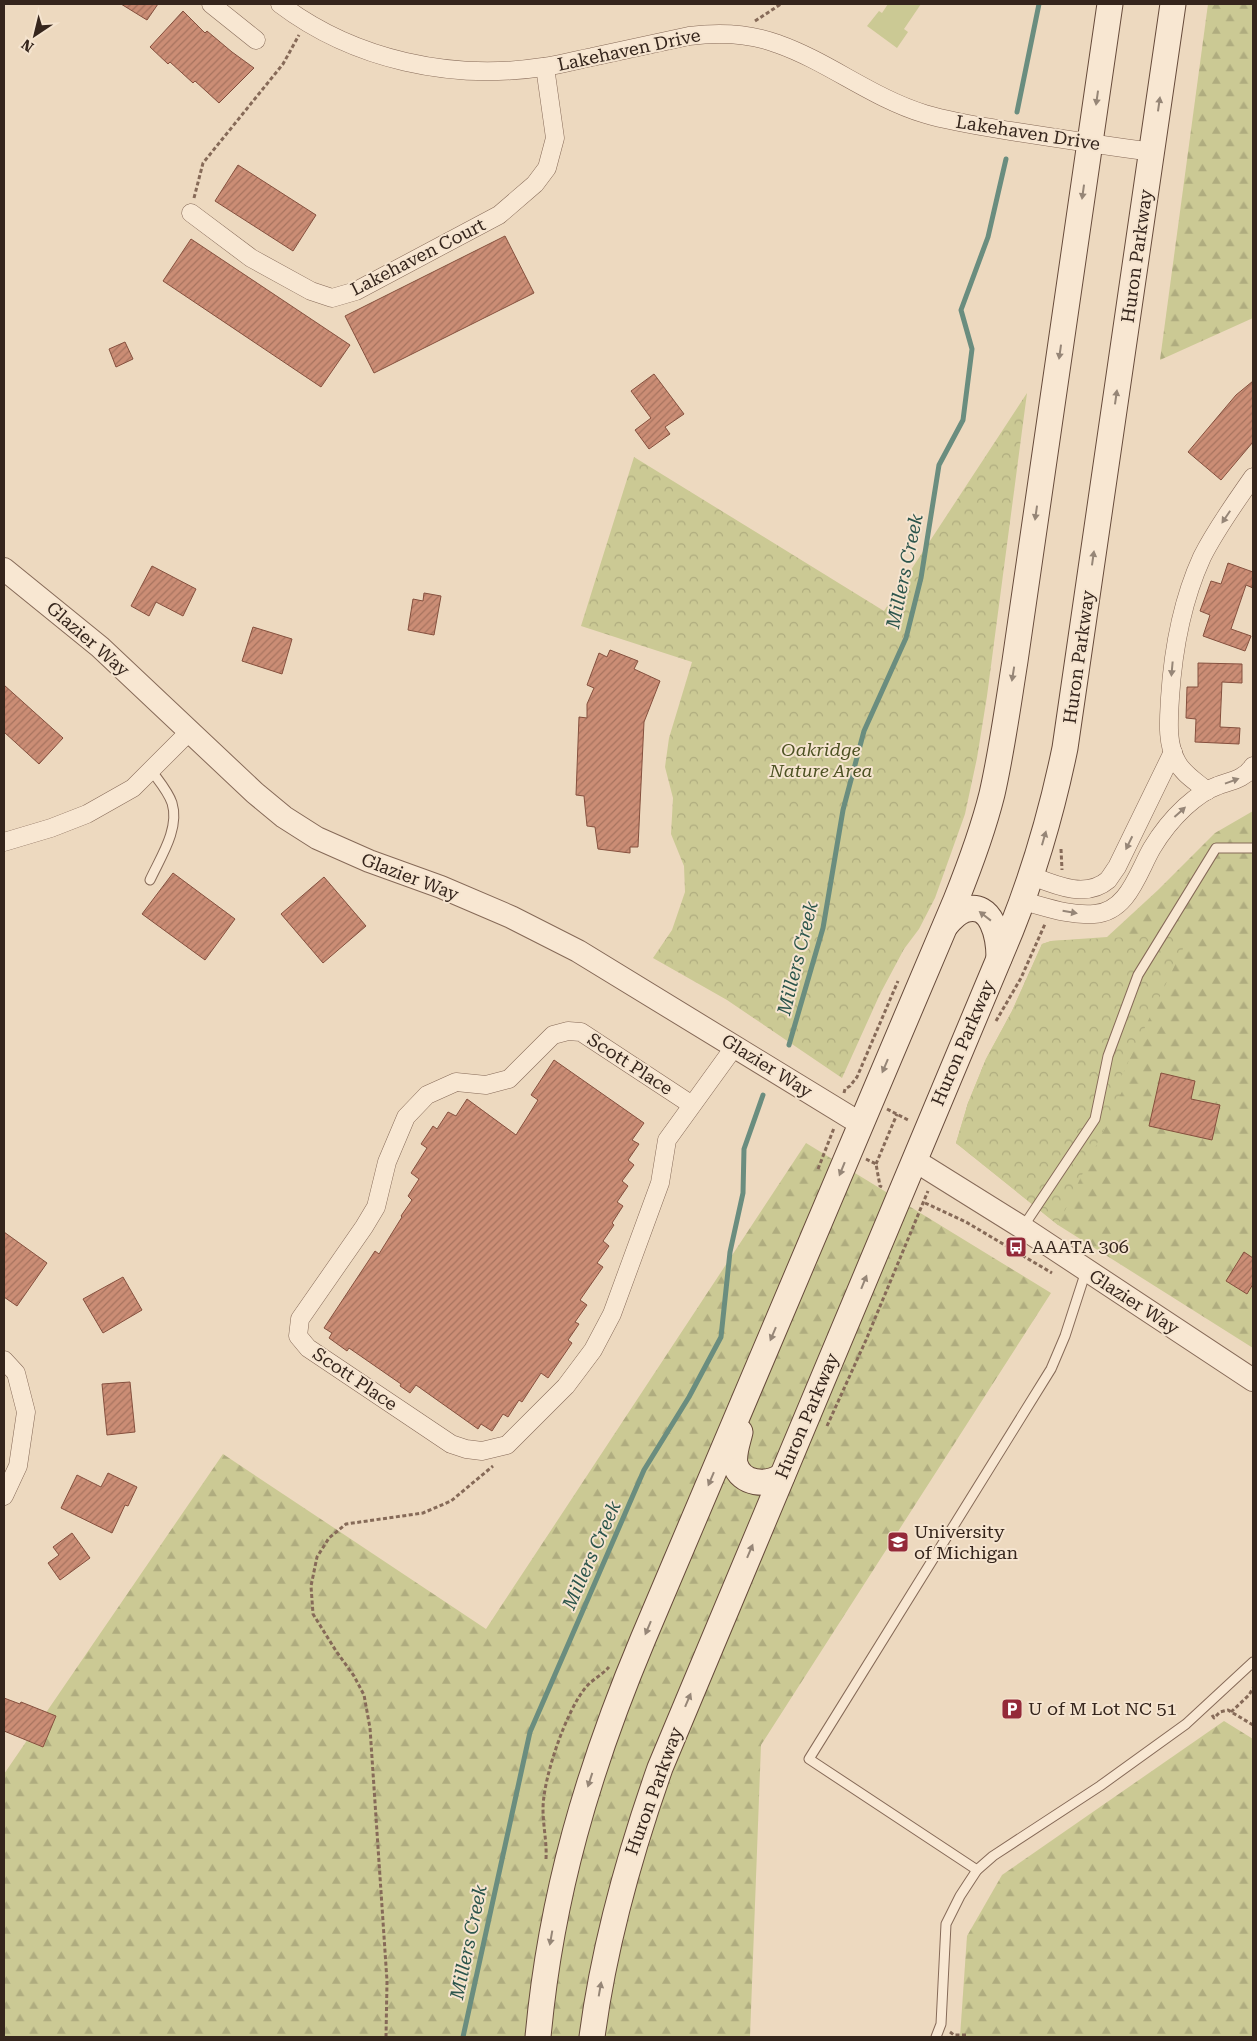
<svg xmlns="http://www.w3.org/2000/svg" width="1257" height="2041" font-family="'Roboto Serif',serif">
<style>
.forest{fill:url(#forest-firs)}
.park{fill:url(#park-crowns)}
.pitch{fill:#cbc994}
.lines{fill:none;stroke-linecap:round;stroke-linejoin:round}
.stream{stroke:#6a8d7f;stroke-width:5}
.building{fill:url(#building-hatch);stroke:#85503e}
.service-casing{stroke:#866a58;stroke-width:11}
.minor-casing{stroke:#866a58;stroke-width:19}
.tertiary-casing{stroke:#866a58;stroke-width:24}
.secondary-casing{stroke:#674b3b;stroke-width:27}
.path{stroke:#866a58;stroke-width:3;stroke-dasharray:4 2.5;stroke-linecap:butt}
.service{stroke:#f8e7d2;stroke-width:9}
.minor{stroke:#f8e7d2;stroke-width:18}
.tertiary{stroke:#f8e7d2;stroke-width:22}
.secondary{stroke:#f8e7d2;stroke-width:25}
.oneway{fill:#968677}
.labels{text-anchor:middle;stroke-width:4;stroke-linejoin:round;paint-order:stroke}
.street-label{font-size:18px;fill:#35251c;stroke:#f5e4cf}
.park-label{font-size:18px;font-style:italic;fill:#4d5223;stroke:#f5e4cf}
.poi-label{font-size:18px;fill:#35251c;stroke:#f5e4cf;text-anchor:start}
.water-label{font-size:19px;font-style:italic;fill:#2c554c;stroke:#f5e4cf}
</style>
<defs>
<pattern id="forest-firs" width="22" height="20" patternUnits="userSpaceOnUse" patternTransform="scale(1.25)"><rect width="22" height="20" fill="#cbc994"/><path d="M5 1l3.5 6h-7zM16 11l3.5 6h-7z" fill="#afac7f"/></pattern>
<pattern id="park-crowns" width="20" height="18" patternUnits="userSpaceOnUse" patternTransform="scale(1.25)"><rect width="20" height="18" fill="#cbc994"/><path d="M2 6a3 3 0 1 1 6 0M12 15a3 3 0 1 1 6 0" fill="none" stroke="#afac7f"/></pattern>
<pattern id="building-hatch" width="6" height="6" patternUnits="userSpaceOnUse" patternTransform="scale(1.25)"><rect width="6" height="6" fill="#cb8d75"/><path d="M-1 1l2-2M0 6l6-6M5 7l2-2" fill="none" stroke="#a6735f"/></pattern>
</defs>
<rect width="100%" height="100%" fill="#edd9bf"/>
<g class="forest">
<polygon points="1208,4 1253,4 1253,318 1160,360"/>
<polygon points="1253,811 1253,1348 1058,1225 956,1143 968,1103 986,1059 1012,1011 1042,944 1051,941 1107,937 1158,890 1215,833"/>
<polygon points="806,1143 1051,1293 761,1745 750,2037 4,2037 4,1774 223,1454 486,1629"/>
<polygon points="1224,1721 1253,1739 1253,2037 960,2037 967,1936 1002,1875"/>
</g>
<g class="park">
<polygon points="1027,393 987,696 977,758 965,814 935,898 919,929 904,949 880,994 842,1078 727,1000 653,958 672,930 685,892 684,866 671,834 673,798 665,767 669,738 692,662 581,626 634,457 884,611"/>
<polygon points="1190,934 1121,1077 1127,1081 1058,1225 956,1143 968,1103 986,1059 1012,1011 1042,944 1051,941"/>
</g>
<polygon class="pitch" points="888,4 921,4 904,29 908,32 897,48 867,26 879,11 882,13"/>
<g class="lines">
<g class="stream">
<polyline points="1017,112 1039,4"/>
<polyline points="789,1045 823,928 843,810 864,731 906,638 921,578 939,465 963,420 972,349 961,310 988,237 1006,159"/>
<polyline points="463,2037 530,1732 644,1470 689,1397 721,1337 730,1252 743,1193 744,1149 763,1095"/>
</g>
</g>
<g class="building">
<polygon points="121,4 158,4 147,20"/>
<polygon points="183,11 205,33 207,31 232,52 254,68 219,103 195,81 193,83 170,62 168,64 150,47"/>
<polygon points="238,165 316,215 293,251 215,201"/>
<polygon points="505,236 534,293 374,373 345,316"/>
<polygon points="191,239 350,345 321,387 163,281"/>
<polygon points="125,342 133,359 116,367 109,349"/>
<polygon points="654,374 684,414 665,427 670,434 649,449 635,430 651,418 631,391"/>
<polygon points="1253,381 1253,442 1221,480 1188,452 1236,395"/>
<polygon points="1228,563 1253,572 1253,588 1246,585 1231,629 1251,636 1245,651 1203,636 1210,615 1200,611 1211,581 1221,584"/>
<polygon points="152,566 196,589 183,616 156,602 149,616 131,606"/>
<polygon points="424,593 441,596 434,635 408,630 413,599 423,601"/>
<polygon points="253,627 292,639 282,674 242,661"/>
<polygon points="610,650 638,661 634,669 660,681 644,722 638,847 630,847 630,853 598,849 595,827 587,826 584,796 576,795 579,717 587,718 587,704 594,688 587,685 599,653 607,657"/>
<polygon points="1198,663 1242,664 1242,683 1222,682 1220,727 1240,728 1239,744 1195,742 1196,719 1186,718 1187,687 1198,687"/>
<polygon points="4,685 63,738 39,764 4,732"/>
<polygon points="173,873 235,919 205,960 142,914"/>
<polygon points="324,877 366,926 323,963 281,914"/>
<polygon points="554,1060 644,1123 632,1140 639,1144 628,1160 634,1165 622,1181 628,1186 617,1202 623,1206 612,1223 614,1225 603,1241 609,1246 597,1263 603,1267 580,1300 587,1305 575,1322 579,1324 568,1340 572,1343 548,1378 541,1373 522,1402 519,1400 508,1417 503,1414 492,1431 481,1424 478,1429 416,1385 410,1393 400,1386 401,1384 349,1348 347,1351 329,1338 332,1333 324,1328 375,1251 379,1254 402,1217 401,1216 412,1200 408,1196 419,1179 411,1173 427,1148 421,1144 433,1126 437,1129 448,1112 456,1116 467,1099 516,1135 538,1100 531,1095"/>
<polygon points="1161,1073 1195,1081 1191,1099 1220,1105 1212,1140 1149,1126"/>
<polygon points="4,1232 47,1263 17,1306 4,1297"/>
<polygon points="1244,1252 1253,1258 1253,1284 1247,1294 1226,1281"/>
<polygon points="123,1277 142,1310 103,1333 83,1299"/>
<polygon points="130,1382 135,1432 107,1435 102,1384"/>
<polygon points="108,1473 137,1487 128,1506 125,1505 112,1533 61,1508 77,1475 101,1487"/>
<polygon points="72,1533 90,1558 60,1580 48,1563 59,1555 53,1547"/>
<polygon points="4,1698 20,1704 21,1702 56,1716 43,1747 4,1731"/>
</g>
<g class="lines">
<g class="service-casing">
<g id="service">
<path d="M150,880C160,858 180,829 172,803C168,791 158,780 151,770"/>
<polyline points="1023,1227 1095,1119 1108,1056 1138,975 1216,848 1253,848"/>
<polyline points="977,1870 809,1759 1051,1369 1065,1336 1086,1271"/>
<polyline points="936,2037 941,2024 946,1924 960,1896 977,1870 993,1856 1100,1786 1186,1724 1253,1662"/>
</g>
</g>
<g class="minor-casing">
<g id="minor">
<polyline points="211,4 256,40"/>
<path d="M280,4C354,60 452,81 543,67C560,65 576,60 592,57C624,50 656,43 689,36C719,32 749,33 778,44C829,62 872,98 925,114C955,123 986,127 1017,132C1062,139 1107,146 1152,152"/>
<polyline points="191,213 251,258 311,291 332,298 356,291 499,215 535,184 547,168 555,138 545,67"/>
<path d="M1207,791C1197,782 1183,774 1177,762C1166,743 1169,718 1170,698C1173,650 1182,601 1202,557C1216,529 1235,503 1253,477"/>
<polyline points="4,842 51,828 87,814 133,788 189,732"/>
<path d="M1032,876C1055,885 1086,899 1108,880C1111,876 1114,871 1117,867L1173,752"/>
<path d="M1023,901C1046,907 1070,916 1094,914C1128,912 1138,872 1152,848C1161,833 1172,819 1185,807C1195,798 1205,790 1217,786C1230,781 1245,779 1253,766"/>
<polyline points="692,1105 581,1032 568,1031 553,1035 509,1079 486,1085 456,1082 427,1095 406,1117 387,1162 376,1207 364,1227 300,1319 298,1336 308,1348 451,1444 466,1449 482,1451 507,1445 566,1386 593,1350 612,1314 660,1183 667,1140 735,1046"/>
<polyline points="4,1360 16,1373 26,1412 18,1466 4,1496"/>
</g>
</g>
<g class="tertiary-casing">
<g id="tertiary">
<polyline points="4,569 100,647 255,793 284,817 317,838 369,861 441,887 511,917 578,951 861,1124"/>
<polyline points="914,1160 1023,1228 1253,1380"/>
</g>
</g>
<g class="secondary-casing">
<g id="secondary">
<path d="M946,925C951,919 956,913 964,910C993,900 999,939 999,958"/>
<path d="M740,1432C738,1441 733,1454 735,1464C741,1485 767,1486 782,1476"/>
<path d="M538,2037C551,1895 588,1770 643,1639L956,900C970,865 983,830 992,794C1002,750 1008,705 1015,661L1110,4"/>
<path d="M592,2037C604,1945 629,1856 660,1768L1011,930C1035,870 1052,811 1065,748L1173,4"/>
</g>
</g>
<g class="path">
<polyline points="755,21 781,4"/>
<polyline points="194,198 203,163 283,64 299,35"/>
<polyline points="1061,849 1062,870"/>
<polyline points="996,1021 1021,978 1045,924"/>
<polyline points="844,1093 845,1089 850,1086 857,1077 898,981"/>
<polyline points="887,1109 910,1121"/>
<polyline points="866,1159 876,1164 880,1186 882,1187"/>
<polyline points="876,1164 897,1114"/>
<polyline points="818,1169 834,1128"/>
<polyline points="925,1203 966,1222 1052,1273"/>
<polyline points="827,1426 866,1340 928,1191"/>
<polyline points="1231,1712 1249,1695 1253,1688"/>
<polyline points="1212,1715 1214,1718 1220,1712 1228,1710 1253,1725"/>
<path d="M546,1859C547,1842 543,1826 543,1809C543,1778 566,1711 586,1687C593,1679 602,1675 609,1667"/>
<polyline points="950,2032 954,2035 966,2035"/>
<polyline points="386,2037 387,1981 370,1728 364,1695 354,1676 336,1651 313,1614 311,1586 317,1557 329,1538 346,1524 423,1513 451,1501 493,1466"/>
</g>
<use href="#service" class="service"/>
<use href="#minor" class="minor"/>
<use href="#tertiary" class="tertiary"/>
<use href="#secondary" class="secondary"/>
</g>
<defs><path id="oneway-solid" d="M-6-.8H1V-3.2L6.5 0L1 3.2V.8H-6Z" transform="scale(1.25)"/></defs>
<g class="oneway">
<use href="#oneway-solid" transform="translate(1097 98) rotate(98)"/>
<use href="#oneway-solid" transform="translate(1159 104) rotate(-82)"/>
<use href="#oneway-solid" transform="translate(1083 192) rotate(98)"/>
<use href="#oneway-solid" transform="translate(1060 352) rotate(98)"/>
<use href="#oneway-solid" transform="translate(1116 397) rotate(-82)"/>
<use href="#oneway-solid" transform="translate(1036 513) rotate(98)"/>
<use href="#oneway-solid" transform="translate(1226 517) rotate(124)"/>
<use href="#oneway-solid" transform="translate(1093 558) rotate(-82)"/>
<use href="#oneway-solid" transform="translate(1172 669) rotate(95)"/>
<use href="#oneway-solid" transform="translate(1013 674) rotate(99)"/>
<use href="#oneway-solid" transform="translate(1232 781) rotate(-20)"/>
<use href="#oneway-solid" transform="translate(1180 812) rotate(-42)"/>
<use href="#oneway-solid" transform="translate(1044 838) rotate(-74)"/>
<use href="#oneway-solid" transform="translate(1129 843) rotate(116)"/>
<use href="#oneway-solid" transform="translate(1070 912) rotate(10)"/>
<use href="#oneway-solid" transform="translate(985 916) rotate(-142)"/>
<use href="#oneway-solid" transform="translate(885 1066) rotate(113)"/>
<use href="#oneway-solid" transform="translate(842 1169) rotate(112)"/>
<use href="#oneway-solid" transform="translate(864 1282) rotate(-68)"/>
<use href="#oneway-solid" transform="translate(773 1334) rotate(113)"/>
<use href="#oneway-solid" transform="translate(711 1479) rotate(113)"/>
<use href="#oneway-solid" transform="translate(750 1551) rotate(-67)"/>
<use href="#oneway-solid" transform="translate(648 1628) rotate(113)"/>
<use href="#oneway-solid" transform="translate(688 1700) rotate(-67)"/>
<use href="#oneway-solid" transform="translate(590 1780) rotate(108)"/>
<use href="#oneway-solid" transform="translate(551 1938) rotate(100)"/>
<use href="#oneway-solid" transform="translate(600 1989) rotate(-80)"/>
</g>
<defs>
<g id="bus-square" transform="scale(1.125)"><rect x="-9" y="-9" width="18" height="18" rx="4" fill="#942939" stroke="#f5e4cf"/><path d="M-5-6H5V4H4V6H2V4H-2V6H-4V4H-5ZM-3.5-4V0h7V-4ZM-3.5 1.2v1.5H-2V1.2ZM2 1.2v1.5H3.5V1.2Z" fill="#fff"/></g>
<g id="university-square" transform="scale(1.125)"><rect x="-9" y="-9" width="18" height="18" rx="4" fill="#942939" stroke="#f5e4cf"/><path d="M0-5L7-2L0 1L-7-2ZM-4 1L0 2.5L4 1V4Q0 6-4 4Z" fill="#fff"/></g>
<g id="parking-square" transform="scale(1.125)"><rect x="-9" y="-9" width="18" height="18" rx="4" fill="#942939" stroke="#f5e4cf"/><path d="M-3.5-5.5H1a3.5 3.5 0 0 1 0 7H-1V5.5H-3.5ZM-1-3.4V-.6H.8a1.4 1.4 0 0 0 0-2.8Z" fill="#fff"/></g>
</defs>
<g fill-rule="evenodd">
<use href="#bus-square" x="1016" y="1247"/>
<use href="#university-square" x="898" y="1542"/>
<use href="#parking-square" x="1012" y="1709"/>
</g>
<g class="labels">
<g class="street-label">
<text transform="translate(629 50) rotate(-12)" y="6">Lakehaven Drive</text>
<text transform="translate(1028 133) rotate(9)" y="6">Lakehaven Drive</text>
<text transform="translate(1137 256) rotate(-82)" y="6">Huron Parkway</text>
<text transform="translate(418 257) rotate(-27)" y="6">Lakehaven Court</text>
<text transform="translate(88 639) rotate(41)" y="6">Glazier Way</text>
<text transform="translate(1079 657) rotate(-82)" y="6">Huron Parkway</text>
<text transform="translate(410 877) rotate(21)" y="6">Glazier Way</text>
<text transform="translate(963 1043) rotate(-67)" y="6">Huron Parkway</text>
<text transform="translate(630 1064) rotate(33)" y="6">Scott Place</text>
<text transform="translate(767 1066) rotate(32)" y="6">Glazier Way</text>
<text transform="translate(1134 1302) rotate(33)" y="6">Glazier Way</text>
<text transform="translate(355 1379) rotate(34)" y="6">Scott Place</text>
<text transform="translate(807 1416) rotate(-67)" y="6">Huron Parkway</text>
<text transform="translate(654 1791) rotate(-70)" y="6">Huron Parkway</text>
</g>
<g class="park-label">
<text x="821" y="756">Oakridge<tspan x="821" dy="21">Nature Area</tspan></text>
</g>
<g class="poi-label">
<text x="1032" y="1253">AAATA 306</text>
<text x="914" y="1538">University<tspan x="914" dy="21">of Michigan</tspan></text>
<text x="1028" y="1715">U of M Lot NC 51</text>
</g>
<g class="water-label">
<text transform="translate(904 571) rotate(-78)" y="7">Millers Creek</text>
<text transform="translate(797 958) rotate(-76)" y="7">Millers Creek</text>
<text transform="translate(591 1555) rotate(-66)" y="7">Millers Creek</text>
<text transform="translate(468 1942) rotate(-78)" y="7">Millers Creek</text>
</g>
</g>
<rect width="1257" height="2041" fill="none" stroke="#35251c" stroke-width="10"/>
<g transform="translate(35 35) rotate(215)" stroke="#f5e4cf" stroke-width="4" paint-order="stroke">
<path d="M0-4L9 19L0 12L-9 19Z" fill="#35251c"/>
<text y="-8" font-size="14" font-weight="bold" text-anchor="middle" fill="#35251c">N</text>
</g>
</svg>
